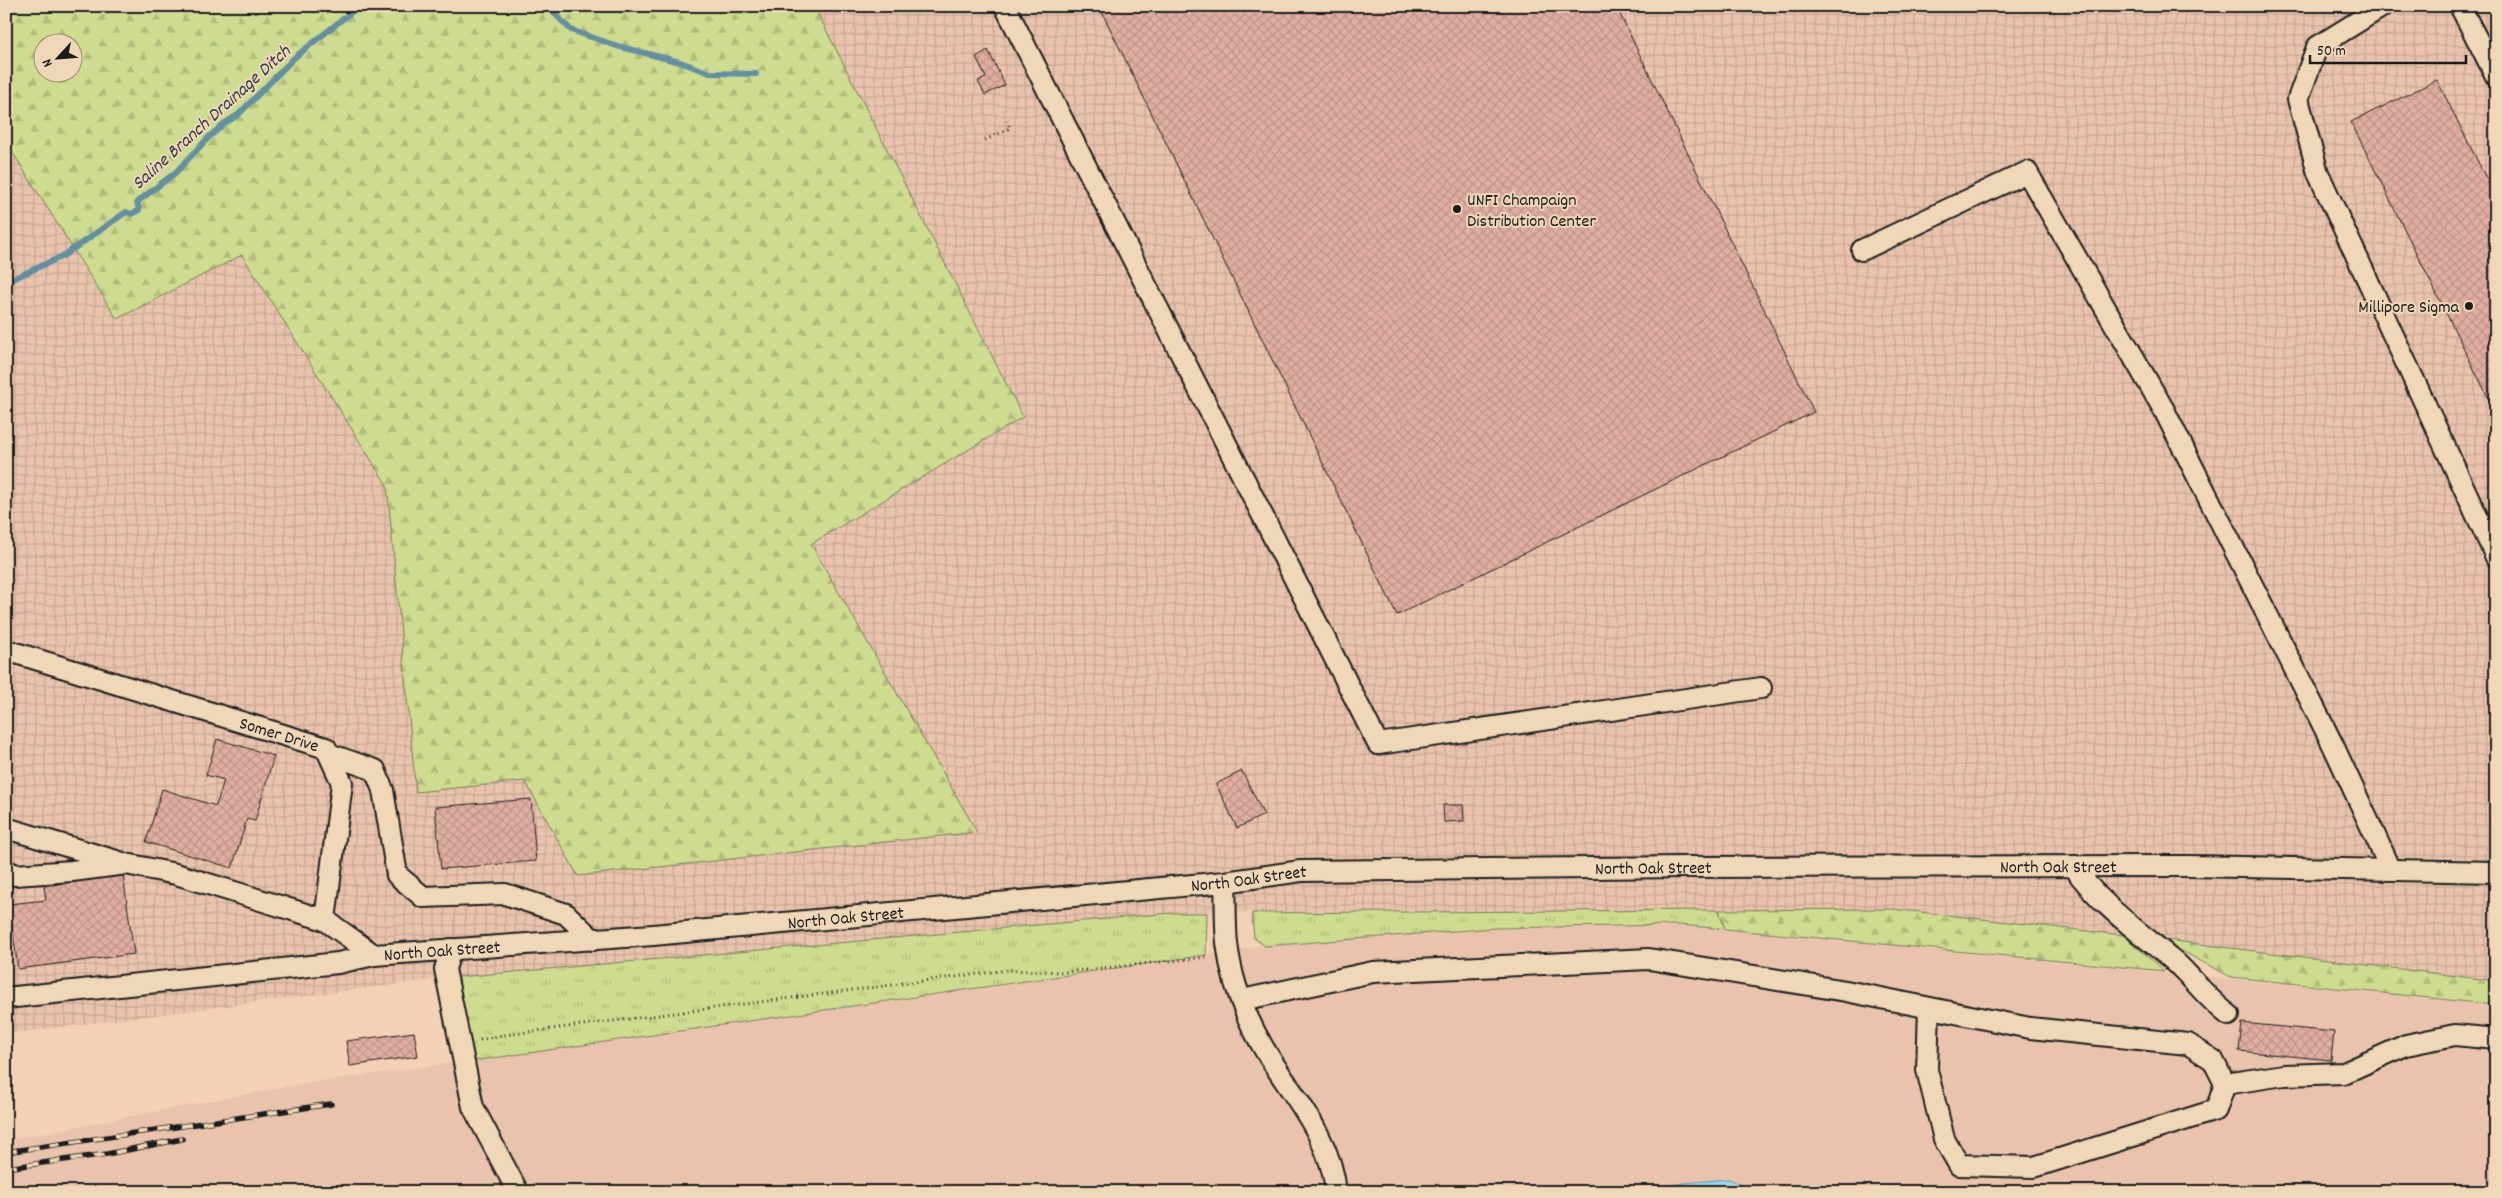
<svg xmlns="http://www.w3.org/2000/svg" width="2502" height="1198" font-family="Dekko,sans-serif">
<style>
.built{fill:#e9c3ad}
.industrial{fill:url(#industrial-grid)}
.grass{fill:url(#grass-tufts);stroke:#747c56}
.forest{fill:url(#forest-firs);stroke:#747c56;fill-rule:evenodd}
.water{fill:#94dbf6;stroke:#648f9f}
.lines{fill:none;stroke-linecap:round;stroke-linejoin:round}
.stream{stroke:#648f9f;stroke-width:6}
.building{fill:url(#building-cross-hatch);stroke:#1c1c1c}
.minor-casing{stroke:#1c1c1c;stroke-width:24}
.path{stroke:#1c1c1c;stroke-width:3;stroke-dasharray:1 4;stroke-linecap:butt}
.minor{stroke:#efd7b7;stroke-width:20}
.rail-casing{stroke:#1c1c1c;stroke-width:5.5}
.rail{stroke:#efd7b7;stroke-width:4;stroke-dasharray:11;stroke-linecap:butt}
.poi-dot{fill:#1c1c1c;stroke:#efd7b7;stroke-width:2}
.labels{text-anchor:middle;stroke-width:4;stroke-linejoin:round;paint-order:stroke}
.poi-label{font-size:18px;fill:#1c1c1c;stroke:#efd7b7;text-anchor:start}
.street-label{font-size:18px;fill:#1c1c1c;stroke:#efd7b7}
.water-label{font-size:19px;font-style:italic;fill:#344248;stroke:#efd7b7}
</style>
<defs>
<pattern id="industrial-grid" width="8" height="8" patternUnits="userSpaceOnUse" patternTransform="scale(1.25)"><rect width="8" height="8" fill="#e9c3ad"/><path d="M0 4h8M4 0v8" fill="none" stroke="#c7a794"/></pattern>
<pattern id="grass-tufts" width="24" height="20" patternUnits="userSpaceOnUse" patternTransform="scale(1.25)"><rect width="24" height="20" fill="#cddc90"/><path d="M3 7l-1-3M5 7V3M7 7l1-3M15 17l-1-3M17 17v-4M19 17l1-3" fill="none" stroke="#afbc7c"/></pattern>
<pattern id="forest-firs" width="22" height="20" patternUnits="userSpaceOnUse" patternTransform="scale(1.25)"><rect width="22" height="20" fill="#cddc90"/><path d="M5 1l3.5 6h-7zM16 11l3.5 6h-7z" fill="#afbc7c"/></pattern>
<pattern id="building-cross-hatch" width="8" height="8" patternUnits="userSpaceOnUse" patternTransform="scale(1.25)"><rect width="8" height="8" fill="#e0aea1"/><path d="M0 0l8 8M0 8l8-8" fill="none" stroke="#c0958a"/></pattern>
</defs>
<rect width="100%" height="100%" fill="#f3d1b6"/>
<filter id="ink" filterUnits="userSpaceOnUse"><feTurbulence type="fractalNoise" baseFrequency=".02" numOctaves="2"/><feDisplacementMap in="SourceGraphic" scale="10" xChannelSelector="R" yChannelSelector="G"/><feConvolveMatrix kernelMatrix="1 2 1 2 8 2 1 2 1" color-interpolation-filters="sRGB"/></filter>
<g filter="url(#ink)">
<polygon class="built" points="1680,925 2496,1005 2496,1192 6,1192 6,1140 295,1085 972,990 1265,946 1494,928"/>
<polygon class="industrial" points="814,6 2496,6 2496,981 2159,939 1893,909 1172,913 439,979 6,1034 6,142 117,319 242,254 387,485 416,792 525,781 977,832 810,544 1023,417"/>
<g class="grass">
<polygon points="1719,910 1725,929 1680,925 1494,928 1265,946 1254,938 1252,913"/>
<polygon points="1172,913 1207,913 1206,955 473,1061 458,977"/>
</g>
<g class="forest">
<path d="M6,6H814L1023,417L811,544L977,832L578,876L525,781L416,792L387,485L242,255L117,319L6,142ZM42,42H72V72H42Z"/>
<polygon points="1893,909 2123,935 2164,971 1725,929 1719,910"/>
<polygon points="2159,939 2496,981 2496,1005 2231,977"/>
</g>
<polygon class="water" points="1729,1179 1740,1184 1745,1192 1630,1192 1684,1183"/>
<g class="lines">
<g class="stream">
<polyline points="547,6 571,30 617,46 680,62 710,73 756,74"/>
<polyline points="6,282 63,256 126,212 132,214 139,210 137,202 175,173 208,138 225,123 238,115 294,58 359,6"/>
</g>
</g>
<g class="building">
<polygon points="1099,6 1616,6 1814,412 1397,615"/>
<polygon points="988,50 1005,85 985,95 978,81 986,78 976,57"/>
<polygon points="2437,80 2496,198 2496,413 2351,122"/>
<polygon points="217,739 274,756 255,821 247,819 232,868 146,842 162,789 216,806 224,780 206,775"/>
<polygon points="1242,771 1264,815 1237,828 1216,784"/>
<polygon points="531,799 536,861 441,869 435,807"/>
<polygon points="1443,805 1463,805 1464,821 1444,822"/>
<polygon points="123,875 134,954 18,969 9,904 46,900 44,886"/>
<polygon points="2242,1023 2334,1032 2331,1060 2239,1051"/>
<polygon points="414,1032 418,1056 350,1066 346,1041"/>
</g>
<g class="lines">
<g class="minor-casing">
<g id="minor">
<polyline points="1005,6 1378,744 1761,688"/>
<polyline points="2383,6 2317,47 2298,99 2318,173 2496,557"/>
<polyline points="2460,6 2496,76"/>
<polyline points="1862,250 2027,172 2164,410 2333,745 2391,870"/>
<path id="s1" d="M6,650L326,748L342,783L325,920L374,955"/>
<polyline points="329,754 375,770 383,790 397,875 423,897 505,894 566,914 593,940"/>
<polyline points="6,828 120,862"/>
<path d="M2073,866C2100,905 2138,931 2174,961C2193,978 2208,1000 2229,1015"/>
<polyline points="6,870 15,875 72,871 126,864 176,874 325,920"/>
<path d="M1225,882C1226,902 1225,923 1227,943C1231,979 1245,1016 1263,1047C1290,1093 1331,1136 1336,1192"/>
<polyline points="451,949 445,969 473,1107 518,1192"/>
<path id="s2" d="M6,998L338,963L374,955L653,935L1225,882L1301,871L1686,867L2188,866L2496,872"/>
<polyline points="1242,1000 1373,972 1649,959 1846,991 2030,1028 2188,1044 2213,1060 2225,1084 2216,1110 2034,1167 1959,1165 1944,1139 1927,1070 1929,1008"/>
<polyline points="2225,1084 2284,1075 2344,1073 2406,1045 2455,1035 2496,1039"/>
</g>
</g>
<g class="path">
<polyline points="985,140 1010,128 1007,121"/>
<polyline points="480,1040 497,1036 1008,970 1065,972 1208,957"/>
</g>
<use href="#minor" class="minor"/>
<g class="rail-casing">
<g id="rail">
<polyline points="6,1152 331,1104"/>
<polyline points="6,1168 107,1154 182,1139"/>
</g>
</g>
<use href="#rail" class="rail"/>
</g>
</g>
<g class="poi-dot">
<circle cx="1457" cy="209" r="5"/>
<circle cx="2469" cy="306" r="5"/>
</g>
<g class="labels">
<g class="poi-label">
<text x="1467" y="205">UNFI Champaign<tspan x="1467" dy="21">Distribution Center</tspan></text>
<text x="2459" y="312" text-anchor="end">Millipore Sigma</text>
</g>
<g class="street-label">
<text dy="6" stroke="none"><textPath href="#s1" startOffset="286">Somer Drive</textPath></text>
<text dy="6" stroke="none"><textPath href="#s2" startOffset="1654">North Oak Street</textPath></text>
<text dy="6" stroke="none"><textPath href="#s2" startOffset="2059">North Oak Street</textPath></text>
<text dy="6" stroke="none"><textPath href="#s2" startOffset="1249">North Oak Street</textPath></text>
<text dy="6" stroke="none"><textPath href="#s2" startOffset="844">North Oak Street</textPath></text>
<text dy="6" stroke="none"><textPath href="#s2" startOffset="439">North Oak Street</textPath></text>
</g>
<g class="water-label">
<text transform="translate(210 116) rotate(-42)" y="7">Saline Branch Drainage Ditch</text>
</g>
</g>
<rect width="2502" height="1198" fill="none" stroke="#efd7b7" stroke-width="25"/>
<rect x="12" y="12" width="2477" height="1173" fill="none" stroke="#1c1c1c" stroke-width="2" filter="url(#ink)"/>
<g transform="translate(58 58) rotate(244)"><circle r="24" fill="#efd7b7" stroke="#9b8c79"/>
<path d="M0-4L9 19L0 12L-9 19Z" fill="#1c1c1c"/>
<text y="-8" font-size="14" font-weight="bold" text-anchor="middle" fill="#1c1c1c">N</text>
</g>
<path d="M2310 55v8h156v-8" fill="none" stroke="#1c1c1c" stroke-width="2.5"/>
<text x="2317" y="55" font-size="15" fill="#1c1c1c" stroke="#efd7b7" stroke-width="4" paint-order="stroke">50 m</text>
</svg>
